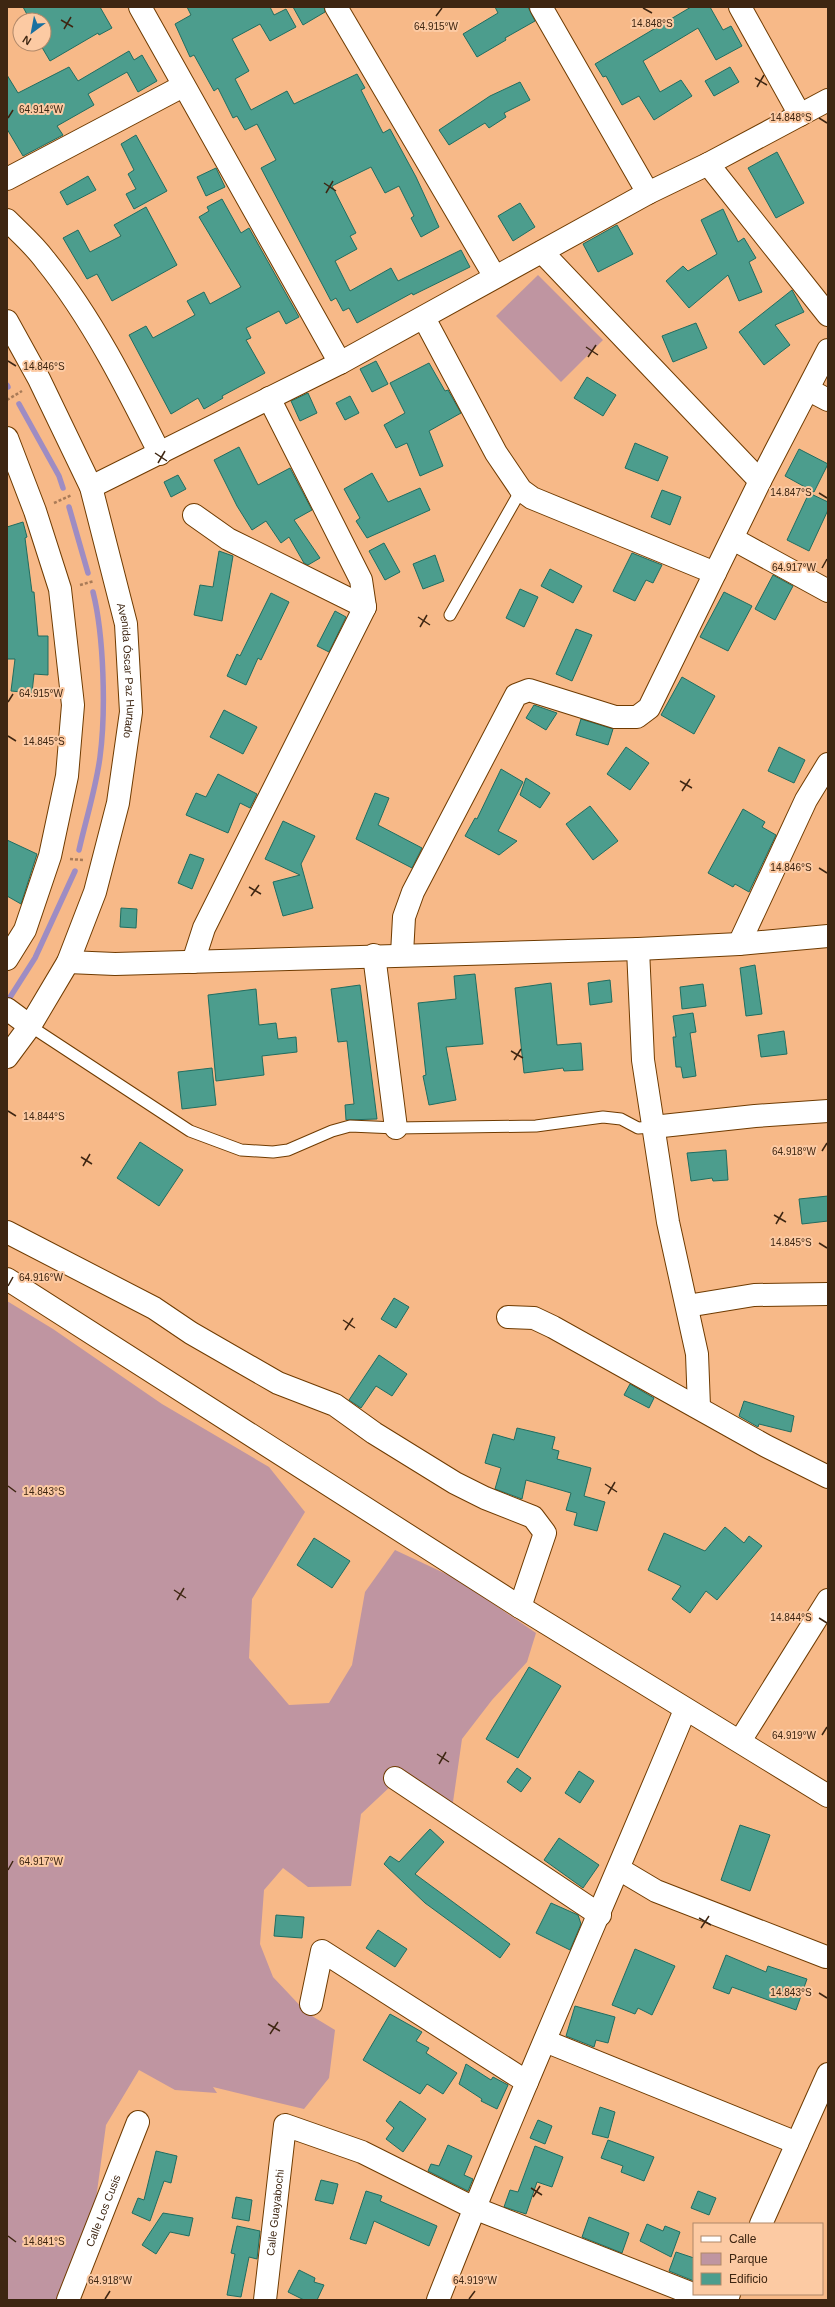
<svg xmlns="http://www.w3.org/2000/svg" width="835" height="2307" font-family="Arial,sans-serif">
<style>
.green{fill:#bf95a1}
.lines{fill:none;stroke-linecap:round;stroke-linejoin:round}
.stream{stroke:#9e8cc3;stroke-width:5.5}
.building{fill:#4c9d8d;stroke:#206d60}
.service-casing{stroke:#6f3b01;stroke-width:13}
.minor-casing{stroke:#6f3b01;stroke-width:24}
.tertiary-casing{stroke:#6f3b01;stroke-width:24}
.primary-casing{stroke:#6f3b01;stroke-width:24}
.path{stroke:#a97b57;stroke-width:2.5;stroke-dasharray:3 2;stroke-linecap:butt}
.service{stroke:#fff;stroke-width:11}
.minor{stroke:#fff;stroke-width:22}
.tertiary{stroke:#fff;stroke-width:22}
.primary{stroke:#fff;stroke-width:22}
.ticks{fill:none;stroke:#3e2612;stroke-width:1.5}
.labels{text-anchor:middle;stroke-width:4;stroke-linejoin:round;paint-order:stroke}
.street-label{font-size:11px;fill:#3e2612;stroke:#fccaa3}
.ticks-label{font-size:10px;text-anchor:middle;fill:#3e2612;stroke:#fccaa3;stroke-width:4;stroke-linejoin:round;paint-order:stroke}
</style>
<rect width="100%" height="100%" fill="#f7b988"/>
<g class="green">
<polygon points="538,275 603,340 561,382 496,316"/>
<polygon points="7,1301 53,1329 162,1404 269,1467 305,1512 252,1599 249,1658 289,1705 329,1703 352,1665 365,1592 395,1550 457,1579 536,1633 527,1662 492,1700 462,1739 452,1809 393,1784 361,1814 351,1886 308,1887 283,1868 264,1890 260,1944 273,1977 307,2013 335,2030 329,2078 304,2109 213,2087 217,2093 175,2090 139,2070 106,2125 94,2214 57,2300 7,2300"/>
</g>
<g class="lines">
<g class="stream">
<polyline points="7,385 8,387"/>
<polyline points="19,404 59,476 63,488"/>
<polyline points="69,507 88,573"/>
<path d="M79,850C86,819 96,788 100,757C106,711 104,636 93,592"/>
<polyline points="7,1002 35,958 75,871"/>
</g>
</g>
<g class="building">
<polygon points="23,7 100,7 112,28 99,35 98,33 50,61 40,44 45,44 44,20 30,20"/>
<polygon points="187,7 270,7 274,15 286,9 296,27 270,41 260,24 232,39 249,71 235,79 251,110 287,91 294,104 357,74 365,88 361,90 383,133 390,129 416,177 439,227 421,237 411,218 414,216 399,186 385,193 371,167 332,186 356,233 350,236 357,249 335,261 350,291 391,268 398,281 461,250 470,267 413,295 412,293 357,323 349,308 343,311 336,298 331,301 261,168 276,160 257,124 245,130 237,116 233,118 218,88 214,91 194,55 190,57 175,24 191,15"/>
<polygon points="293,7 324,7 325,12 303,25"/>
<polygon points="495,7 528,7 535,21 505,38 506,40 477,57 463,34 498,13"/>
<polygon points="691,7 710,7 723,30 731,26 742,46 716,60 698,28 643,61 660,92 681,80 692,96 654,120 639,96 622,105 606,76 603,77 595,64"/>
<polygon points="129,51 134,60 142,55 157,81 138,92 127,72 88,94 94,105 57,126 63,135 23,156 7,129 7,75 18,93 69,67 78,81"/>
<polygon points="730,67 739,82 714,96 705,81"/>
<polygon points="520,82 530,100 504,113 506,117 489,128 485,123 449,145 439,130 490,96"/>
<polygon points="136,135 167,191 134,209 126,194 136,189 128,174 134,170 121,144"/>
<polygon points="777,152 804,203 776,218 748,168"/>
<polygon points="216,168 225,187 206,196 197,177"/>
<polygon points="88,176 96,190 67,205 60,192"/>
<polygon points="222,199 241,233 249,228 299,317 286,324 279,311 246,328 251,338 246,340 265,373 222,396 223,398 204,409 198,398 171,414 129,335 146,326 153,338 195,315 187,301 204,292 210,304 241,287 199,217 209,211 207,207"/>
<polygon points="520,203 535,227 513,241 498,216"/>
<polygon points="146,207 177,265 112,301 97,274 87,279 63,238 78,230 90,252 121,236 114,225"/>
<polygon points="723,209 738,242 744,238 756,258 749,262 762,292 739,301 728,275 689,308 666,281 683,266 688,271 717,254 701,220"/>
<polygon points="617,225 633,254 598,272 583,244"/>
<polygon points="792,290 804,312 775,325 790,345 764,365 739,332"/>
<polygon points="696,323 707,348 673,362 662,336"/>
<polygon points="376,361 388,384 372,392 360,369"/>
<polygon points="429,363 445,391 448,390 461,413 429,431 443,466 420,476 407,443 396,448 384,425 405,413 390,383"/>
<polygon points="587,377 616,395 603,416 574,398"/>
<polygon points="308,393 317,413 300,421 291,401"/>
<polygon points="350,396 359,413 345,420 336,403"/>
<polygon points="635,443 668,457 658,481 625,468"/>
<polygon points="239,447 258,485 290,468 312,510 294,520 320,558 308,565 304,563 289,537 281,543 266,521 252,530 237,506 214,460"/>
<polygon points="799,449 828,464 814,492 785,476"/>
<polygon points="372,473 388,502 420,488 430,510 367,538 356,521 360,518 344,489"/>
<polygon points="178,475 186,489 171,497 164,482"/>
<polygon points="662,490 681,497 670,525 651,517"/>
<polygon points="809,493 828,502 828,510 809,551 787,540"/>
<polygon points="23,522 27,537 25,538 32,592 34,592 38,636 48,636 48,675 34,674 32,693 11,691 15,659 7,659 7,527"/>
<polygon points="384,543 400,572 385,580 369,551"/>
<polygon points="219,551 233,556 222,621 194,615 200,585 213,587"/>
<polygon points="632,553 662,565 653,583 646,580 635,601 613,591"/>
<polygon points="435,555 444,581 423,589 413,564"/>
<polygon points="550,569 582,586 573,603 541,586"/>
<polygon points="773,575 793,586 775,620 755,609"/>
<polygon points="520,589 538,597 524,627 506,618"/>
<polygon points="724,592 752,606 728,651 700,637"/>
<polygon points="271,593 289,602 261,660 258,658 246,685 227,676 237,654 240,656"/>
<polygon points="335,611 346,617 329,652 317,646"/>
<polygon points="576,629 592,635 572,681 556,674"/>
<polygon points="682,677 715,696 694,734 661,715"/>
<polygon points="534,705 557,713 546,730 526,718"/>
<polygon points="224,710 257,727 243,754 210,737"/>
<polygon points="581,719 613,729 608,745 576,735"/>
<polygon points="626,747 649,763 630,790 607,774"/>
<polygon points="779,747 805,760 794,783 768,771"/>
<polygon points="501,769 523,782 498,831 517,841 499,855 465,836 475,818 477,819"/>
<polygon points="218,774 257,794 250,808 240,803 228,833 186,815 196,793 206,797"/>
<polygon points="526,778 550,793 540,808 520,795"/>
<polygon points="375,793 389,798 378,825 422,848 412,868 356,839"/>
<polygon points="590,806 618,841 593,860 566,824"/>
<polygon points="743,809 765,822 762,827 776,835 749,892 735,884 733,887 708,873"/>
<polygon points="283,821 315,836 301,864 313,908 283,916 273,882 300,875 265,859"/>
<polygon points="7,840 37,854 21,904 7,896"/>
<polygon points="190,854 204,859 192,889 178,883"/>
<polygon points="121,908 137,909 136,928 120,927"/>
<polygon points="755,965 762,1014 746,1016 740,968"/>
<polygon points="475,974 483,1044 446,1047 456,1100 429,1105 423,1076 426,1075 418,1003 456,999 454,976"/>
<polygon points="610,980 612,1002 590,1005 588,983"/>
<polygon points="551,983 557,1045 581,1043 583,1070 564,1071 563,1068 524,1073 515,988"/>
<polygon points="703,984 706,1006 682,1009 680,987"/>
<polygon points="360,985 377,1119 346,1120 345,1105 354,1104 347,1041 338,1042 331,989"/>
<polygon points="256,989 259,1025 276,1023 278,1039 296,1037 297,1052 262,1056 264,1075 216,1081 208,995"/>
<polygon points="693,1013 696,1032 690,1033 696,1076 683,1078 681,1067 676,1067 673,1037 676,1037 673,1016"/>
<polygon points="784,1031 787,1054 761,1057 758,1035"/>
<polygon points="212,1068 216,1105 182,1109 178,1072"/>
<polygon points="140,1142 183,1170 159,1206 117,1178"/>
<polygon points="726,1150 728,1180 713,1181 712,1178 691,1181 687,1153"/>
<polygon points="828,1196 828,1221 802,1224 799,1199"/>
<polygon points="394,1298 409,1307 396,1328 381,1319"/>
<polygon points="379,1355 407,1374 392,1396 376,1386 361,1408 349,1400"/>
<polygon points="630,1384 654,1398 649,1408 624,1395"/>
<polygon points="744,1401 794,1416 791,1432 759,1424 758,1427 739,1416"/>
<polygon points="517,1428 555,1437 552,1449 559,1451 557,1459 591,1468 584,1496 605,1502 597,1531 574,1525 577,1513 566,1510 571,1493 526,1480 522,1499 495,1489 501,1468 485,1463 493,1434 514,1440"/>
<polygon points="725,1527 744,1543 749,1536 762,1546 717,1600 706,1591 690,1613 672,1599 681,1586 648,1570 664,1533 705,1551"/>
<polygon points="314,1538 350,1561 332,1588 297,1565"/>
<polygon points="529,1667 561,1686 518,1758 486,1739"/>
<polygon points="517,1768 531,1778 521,1792 507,1782"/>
<polygon points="579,1771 594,1781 580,1803 565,1793"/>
<polygon points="740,1825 770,1835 750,1891 721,1880"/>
<polygon points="430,1829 444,1842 415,1874 510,1944 500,1958 425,1903 384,1864 390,1856 399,1862"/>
<polygon points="559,1838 599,1865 583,1888 544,1860"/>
<polygon points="551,1903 578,1915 581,1924 570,1950 536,1933"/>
<polygon points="276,1915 304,1917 302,1938 274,1936"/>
<polygon points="378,1930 407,1949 395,1967 366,1948"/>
<polygon points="635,1949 675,1966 652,2015 638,2008 635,2014 612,2005"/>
<polygon points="726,1955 766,1972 768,1966 807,1979 796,2010 732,1987 729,1994 713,1988"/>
<polygon points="575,2006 615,2017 608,2043 596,2040 594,2047 566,2036"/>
<polygon points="390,2014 422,2032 416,2041 429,2048 426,2053 457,2073 443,2094 427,2084 420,2094 363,2060"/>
<polygon points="466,2064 491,2080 493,2077 508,2085 497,2109 481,2101 482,2099 459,2084"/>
<polygon points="400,2101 426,2119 403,2152 386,2139 394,2128 386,2121"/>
<polygon points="600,2107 615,2112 608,2138 592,2134"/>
<polygon points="538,2120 552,2126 545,2144 530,2138"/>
<polygon points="608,2140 654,2157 644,2181 621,2172 623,2166 601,2158"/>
<polygon points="448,2145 472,2156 464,2175 473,2179 468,2191 428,2171 431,2164 439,2166"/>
<polygon points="535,2146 563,2157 552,2187 537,2182 526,2214 504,2207 510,2190 518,2192"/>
<polygon points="156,2151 177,2156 171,2183 164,2181 150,2221 132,2213 138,2198 144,2200"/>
<polygon points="321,2180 338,2184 333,2204 315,2200"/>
<polygon points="366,2191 382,2196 380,2201 437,2226 429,2246 374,2221 366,2244 350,2239"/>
<polygon points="698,2191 716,2198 709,2215 691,2208"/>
<polygon points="236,2197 252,2200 249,2221 232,2218"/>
<polygon points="163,2213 193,2218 189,2236 170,2232 156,2254 142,2245"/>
<polygon points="589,2217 629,2233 622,2253 582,2237"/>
<polygon points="647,2224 663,2231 665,2226 680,2232 671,2257 640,2241"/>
<polygon points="237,2226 260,2231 257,2259 249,2257 241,2297 227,2295 235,2254 231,2253"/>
<polygon points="676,2252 694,2258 694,2281 669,2271"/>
<polygon points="299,2270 315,2278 314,2282 324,2285 317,2300 304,2300 288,2292"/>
</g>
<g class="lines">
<g class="service-casing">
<g id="service">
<polyline points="450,615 521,490"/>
<polyline points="30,1026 190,1131 241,1150 273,1152 288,1150 332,1131 350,1126 396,1128 536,1126 603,1117 621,1119 638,1128 653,1127"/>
</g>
</g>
<g class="minor-casing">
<g id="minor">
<polyline points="140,7 340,363"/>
<polyline points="336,7 495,277"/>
<polyline points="541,7 648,193"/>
<polyline points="740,7 800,115"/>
<polyline points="708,164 828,315"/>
<polyline points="7,179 183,86"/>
<path d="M7,220C20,233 34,245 45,260C92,318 127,388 160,454"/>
<polyline points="542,252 760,481"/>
<polyline points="424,318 496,453 521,490 532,498 715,573"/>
<polyline points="809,390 828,400"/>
<polyline points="7,438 35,511 60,589 73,705 67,776 50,856 25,930 7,959"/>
<polyline points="91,487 340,363 648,193 708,164 828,100"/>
<polyline points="194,515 228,539 365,607"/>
<polyline points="733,539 828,591"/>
<polyline points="739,944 806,800 828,764"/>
<polyline points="638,949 643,1060 668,1222 697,1354 699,1407"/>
<polyline points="402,954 404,917 413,892 516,695 529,690 615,717 637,717 649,708 760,481 828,350"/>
<polyline points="374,955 396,1128"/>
<polyline points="193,962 204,928 365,607 361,580 269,398"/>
<polyline points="653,1127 755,1116 828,1111"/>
<polyline points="7,1232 154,1308 191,1333 278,1383 335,1405 374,1433 455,1483 485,1498 533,1517 545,1533 520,1607"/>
<polyline points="7,1279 520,1607 828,1796"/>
<polyline points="687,1306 754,1295 828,1294"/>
<polyline points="508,1317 534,1318 553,1327 766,1446 828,1477"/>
<polyline points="740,1741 828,1600"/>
<polyline points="395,1778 600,1915"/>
<polyline points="619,1869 656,1891 826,1957"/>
<polyline points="311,2004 322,1951 527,2082"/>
<polyline points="545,2041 797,2143"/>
<polyline points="761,2224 828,2074"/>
<path id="s1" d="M68,2300L138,2122"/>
<path id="s2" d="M265,2300L285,2125L362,2152L474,2208L708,2300"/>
<path d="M438,2300C516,2101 603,1907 685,1710"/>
<polyline points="726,2300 729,2294"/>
</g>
</g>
<g class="tertiary-casing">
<g id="tertiary">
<polyline points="68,962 115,964 638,949 739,944 828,936"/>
<polyline points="7,1009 30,1026"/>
</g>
</g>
<g class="primary-casing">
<g id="primary">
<path id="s3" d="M7,321L39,379L91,487L126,624L131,712L118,803L95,892L68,962L30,1026L7,1057"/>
</g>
</g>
<g class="path">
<polyline points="7,400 22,391"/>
<polyline points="54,503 72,495"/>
<polyline points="80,585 94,581"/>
<polyline points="70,859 83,860"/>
</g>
<use href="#service" class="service"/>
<use href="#minor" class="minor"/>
<use href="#tertiary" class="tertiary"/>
<use href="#primary" class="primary"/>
</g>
<path class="ticks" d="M643,8L652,13M436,16L442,8M61,20L73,27M64,29L71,17M755,78L767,85M757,87L764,75M8,118L13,110M819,118L827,123M324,183L336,191M326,193L333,181M586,347L598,355M588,357L596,345M8,361L16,366M155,453L167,461M158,463L165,451M819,493L827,498M822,568L827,559M418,617L430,625M420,627L427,615M8,702L13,694M8,736L16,741M680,781L692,788M682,791L690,779M819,868L827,873M249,887L261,894M251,896L259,885M511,1051L523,1058M514,1060L521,1049M8,1111L16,1116M822,1151L827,1143M81,1157L92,1164M83,1166L90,1154M774,1215L786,1222M776,1224L783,1212M819,1243L827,1248M8,1286L13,1277M343,1320L355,1328M345,1330L353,1318M605,1484L617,1492M8,1486L16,1492M608,1494L615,1482M174,1590L186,1598M177,1600L184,1588M819,1618L827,1623M822,1735L827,1727M437,1754L449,1762M439,1764L446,1752M8,1870L13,1861M699,1918L711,1925M701,1928L709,1916M819,1993L827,1998M268,2024L280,2031M270,2034L278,2022M531,2188L542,2195M533,2197L540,2186M8,2236L16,2242M105,2299L110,2291M469,2299L475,2291"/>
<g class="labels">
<g class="street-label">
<text dy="4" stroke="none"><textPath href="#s3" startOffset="374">Avenida Óscar Paz Hurtado</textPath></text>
<text dy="4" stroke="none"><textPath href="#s1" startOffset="96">Calle Los Cusis</textPath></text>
<text dy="4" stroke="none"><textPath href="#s2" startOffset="88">Calle Guayabochi</textPath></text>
</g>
</g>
<g class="ticks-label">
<text x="652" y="27">14.848°S</text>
<text x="436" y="30">64.915°W</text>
<text x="41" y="113">64.914°W</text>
<text x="791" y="121">14.848°S</text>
<text x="44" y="370">14.846°S</text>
<text x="791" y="496">14.847°S</text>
<text x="794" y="571">64.917°W</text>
<text x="41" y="697">64.915°W</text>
<text x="44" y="745">14.845°S</text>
<text x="791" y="871">14.846°S</text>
<text x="44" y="1120">14.844°S</text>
<text x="794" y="1155">64.918°W</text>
<text x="791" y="1246">14.845°S</text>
<text x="41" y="1281">64.916°W</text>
<text x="44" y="1495">14.843°S</text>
<text x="791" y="1621">14.844°S</text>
<text x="794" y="1739">64.919°W</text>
<text x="41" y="1865">64.917°W</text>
<text x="791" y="1996">14.843°S</text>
<text x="44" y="2245">14.841°S</text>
<text x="110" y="2284">64.918°W</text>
<text x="475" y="2284">64.919°W</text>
</g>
<rect width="835" height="2307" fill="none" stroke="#3e2612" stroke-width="16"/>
<rect x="693" y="2223" width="130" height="72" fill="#fccaa3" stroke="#b08869"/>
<rect x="701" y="2236" width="20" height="6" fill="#ffffff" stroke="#b08869"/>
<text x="729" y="2243" font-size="12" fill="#3e2612">Calle</text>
<rect x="701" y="2253" width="20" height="12" fill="#bf95a1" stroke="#b08869"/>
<text x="729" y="2263" font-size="12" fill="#3e2612">Parque</text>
<rect x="701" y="2273" width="20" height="12" fill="#4c9d8d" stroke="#b08869"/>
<text x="729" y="2283" font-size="12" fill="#3e2612">Edificio</text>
<g transform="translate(32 32) rotate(212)"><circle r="19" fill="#fccaa3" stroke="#b08869"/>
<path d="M0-3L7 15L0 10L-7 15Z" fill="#1a70a0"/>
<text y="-6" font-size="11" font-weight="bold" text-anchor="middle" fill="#3e2612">N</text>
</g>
</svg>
